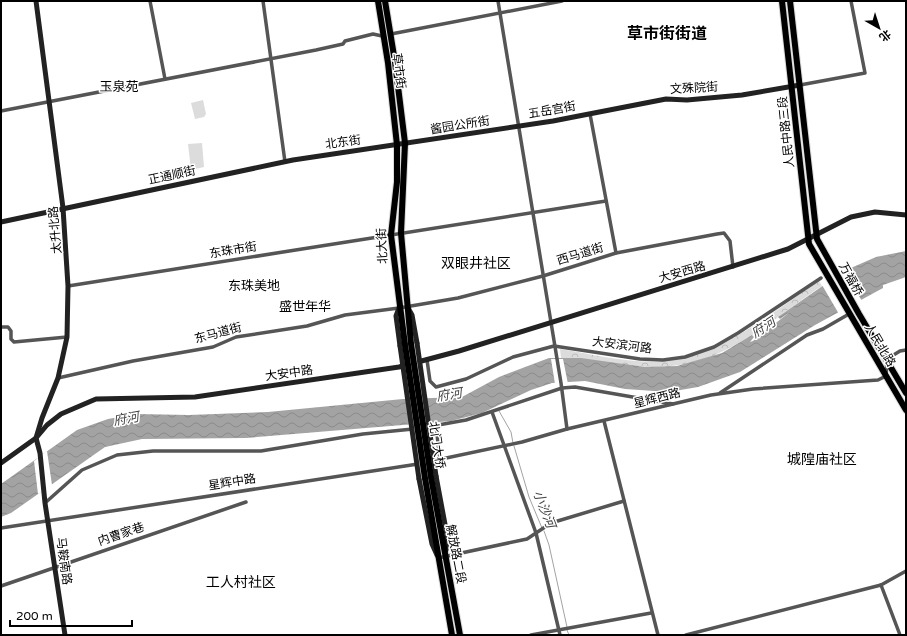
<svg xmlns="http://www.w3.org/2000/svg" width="907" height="636" font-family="'Varela Round','Noto Sans SC',sans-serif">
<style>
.park{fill:url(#park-crowns)}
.pitch{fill:#dcdcdc}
.water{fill:url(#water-waves)}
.pier{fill:#fff}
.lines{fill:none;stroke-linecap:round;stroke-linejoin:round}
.stream{stroke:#a3a3a3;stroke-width:1}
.primary-casing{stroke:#dbdbdb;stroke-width:8}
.street{stroke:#555;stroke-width:3.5}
.secondary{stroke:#222;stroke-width:5}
.primary{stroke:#000;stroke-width:6}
.primary-bridge-casing{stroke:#dbdbdb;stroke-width:8;stroke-linecap:butt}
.secondary-bridge{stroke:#222;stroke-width:5}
.primary-bridge{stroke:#000;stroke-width:6}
.labels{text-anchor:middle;stroke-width:3;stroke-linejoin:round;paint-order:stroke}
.street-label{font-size:12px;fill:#000;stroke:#fff}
.neighbourhood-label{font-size:13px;fill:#000;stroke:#fff}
.water-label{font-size:13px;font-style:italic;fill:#444;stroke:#fff}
.quarter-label{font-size:14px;fill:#000;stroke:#fff}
.district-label{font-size:16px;font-weight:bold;fill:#000;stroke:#fff}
</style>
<defs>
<pattern id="park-crowns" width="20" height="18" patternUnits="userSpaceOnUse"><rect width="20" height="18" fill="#dcdcdc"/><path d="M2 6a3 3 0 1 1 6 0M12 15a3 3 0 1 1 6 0" fill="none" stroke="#bbb"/></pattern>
<pattern id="water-waves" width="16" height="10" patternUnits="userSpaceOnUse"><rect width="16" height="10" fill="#a3a3a3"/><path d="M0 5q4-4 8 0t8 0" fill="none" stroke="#8b8b8b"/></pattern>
</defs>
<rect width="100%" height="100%" fill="#fff"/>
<path class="park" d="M819,281L822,286C763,325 722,370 646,367C617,366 590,358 561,358L560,349C592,354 631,364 663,361C723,355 771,313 819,281Z"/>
<g class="pitch">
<polygon points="203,100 206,114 204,117 195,119 191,103"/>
<polygon points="202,143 204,167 191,170 188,144"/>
</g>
<polygon class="water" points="906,251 906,277 883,285 883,288 815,325 740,372 698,387 669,392 625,389 585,381 552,383 531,390 482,413 451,421 246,438 142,439 105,447 11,513 1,517 1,484 77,430 108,419 136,414 189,415 268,412 403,399 462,397 499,377 549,358 581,358 645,367 677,366 722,353 752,335 754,337 750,342 753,341 791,311 780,319 778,317 844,271 876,257"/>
<g class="pier">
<polygon points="844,271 862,301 839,314 822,285"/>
<polygon points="551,359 563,359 568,384 555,384"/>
<polygon points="47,451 52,485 38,494 34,461"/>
</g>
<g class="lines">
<g class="stream">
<polyline points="499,411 511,432 513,443"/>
<polyline points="514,446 529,497 542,528"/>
<polyline points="544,531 549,545 567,627"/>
<polyline points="567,630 569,635"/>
</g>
<g class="primary-casing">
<g id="primary">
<polyline points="378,1 388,63 397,145 397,182 391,235 405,345"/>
<polyline points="385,1 395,62 405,143 401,233 411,344"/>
<polyline points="782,1 809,244 906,410"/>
<polyline points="790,1 817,239 859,314 906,393"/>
<polyline points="431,477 460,635"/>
<polyline points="425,478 452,635"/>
</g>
</g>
<g class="street">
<polyline points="150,1 165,79"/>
<polyline points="263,1 285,162"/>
<polyline points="498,1 561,383 567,429"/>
<polyline points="391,34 562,1"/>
<polyline points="800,85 865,73 851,1"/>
<polyline points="1,111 316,50 343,44 345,41 373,34 382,36"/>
<polyline points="590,114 616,253"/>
<polyline points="68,286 606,201"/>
<polyline points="1,327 8,327 11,331 11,339 14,342 67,337"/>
<polyline points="427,360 430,381 436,387 466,379 513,357 554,346 640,359 663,360 685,357 714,347 738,333 821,278"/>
<polyline points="58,378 133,361 213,347 236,337 307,326 345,315 399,308 458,298 543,276 616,253 717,234 724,233 730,241 733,267"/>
<polyline points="720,393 807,335 823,329 849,314"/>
<polyline points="492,412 536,533 560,635"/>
<polyline points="604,421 658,635"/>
<polyline points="436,426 440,460"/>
<polyline points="427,427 466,420 562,388 575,387 673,404"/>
<polyline points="432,461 522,442 567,429 711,395 753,389 878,380 886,376 887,359 900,351 906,350"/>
<polyline points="45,503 82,470 117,455 153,451 261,451 363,434 413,429"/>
<polyline points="1,528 418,464"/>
<polyline points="438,558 527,539 551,523 624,501"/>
<polyline points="881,585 900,635"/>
<polyline points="1,586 246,502"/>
<polyline points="531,635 651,613"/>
<polyline points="686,635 881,585 906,571"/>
</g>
<g class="secondary">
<polyline points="36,1 63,208 68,286 67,337 58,378 42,418 36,438 40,453 45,503 65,635"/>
<polyline points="1,222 293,160 553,121 666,99 687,100 742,95 800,85"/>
<polyline points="399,308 396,316 400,346"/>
<polyline points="408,308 412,315 417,343"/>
<polyline points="1,463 36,438 47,425 61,414 96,399 195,397 399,367 459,351 788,249 851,217 875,212 906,215"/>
<polyline points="436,476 447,535 446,550"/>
<polyline points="419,479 432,544 437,555"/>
</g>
<use href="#primary" class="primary"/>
<g class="primary-bridge-casing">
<g id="primary-bridge">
<polyline points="411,344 431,477"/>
<polyline points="405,345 425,478"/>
</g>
</g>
<g class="secondary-bridge">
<polyline points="417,343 436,476"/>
<polyline points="400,346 419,479"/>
</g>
<use href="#primary-bridge" class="primary-bridge"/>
</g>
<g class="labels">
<g class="street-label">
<text transform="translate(399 71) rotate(82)" y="4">草市街</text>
<text transform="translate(694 88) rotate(-3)" y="4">文殊院街</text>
<text transform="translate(552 110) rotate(-10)" y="4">五岳宫街</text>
<text transform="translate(460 125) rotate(-9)" y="4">酱园公所街</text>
<text transform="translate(786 132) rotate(-96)" y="4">人民中路三段</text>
<text transform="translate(343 142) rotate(-8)" y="4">北东街</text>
<text transform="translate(172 175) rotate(-12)" y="4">正通顺街</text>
<text transform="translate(55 230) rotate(-95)" y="4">太升北路</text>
<text transform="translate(382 246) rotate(-93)" y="4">北大街</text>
<text transform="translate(233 250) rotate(-9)" y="4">东珠市街</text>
<text transform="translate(580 254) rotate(-17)" y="4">西马道街</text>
<text transform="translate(682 272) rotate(-16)" y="4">大安西路</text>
<text transform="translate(851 279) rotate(61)" y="4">万福桥</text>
<text transform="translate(218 333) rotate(-15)" y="4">东马道街</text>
<text transform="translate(622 345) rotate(7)" y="4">大安滨河路</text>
<text transform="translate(880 345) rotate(59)" y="4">人民北路</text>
<text transform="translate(289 373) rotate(-8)" y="4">大安中路</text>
<text transform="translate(657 398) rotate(-14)" y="4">星辉西路</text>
<text transform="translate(437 445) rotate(81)" y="4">北门大桥</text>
<text transform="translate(232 482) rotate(-9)" y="4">星辉中路</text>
<text transform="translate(121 534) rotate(-19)" y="4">内曹家巷</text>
<text transform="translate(456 554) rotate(79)" y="4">解放路二段</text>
<text transform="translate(64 561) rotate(82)" y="4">马鞍南路</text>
</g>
<g class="neighbourhood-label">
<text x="119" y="91">玉泉苑</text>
<text x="254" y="290">东珠美地</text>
<text x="305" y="311">盛世年华</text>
</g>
<g class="water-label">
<text transform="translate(763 327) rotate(-33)" y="5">府河</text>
<text transform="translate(449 394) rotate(-9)" y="5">府河</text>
<text transform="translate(126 418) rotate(-10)" y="5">府河</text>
<text transform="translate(545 509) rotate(69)" y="5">小沙河</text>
</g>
<g class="quarter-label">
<text x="476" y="268">双眼井社区</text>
<text x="822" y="464">城隍庙社区</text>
<text x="241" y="587">工人村社区</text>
</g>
<g class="district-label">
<text x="667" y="39">草市街街道</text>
</g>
</g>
<rect width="907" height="636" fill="none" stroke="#000000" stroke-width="4"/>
<g transform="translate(879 28) rotate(141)" stroke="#ffffff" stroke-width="3" paint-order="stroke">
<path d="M0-3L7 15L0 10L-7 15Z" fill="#000000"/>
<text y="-6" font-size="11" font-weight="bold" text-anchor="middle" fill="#000000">北</text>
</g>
<path d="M10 620v6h122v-6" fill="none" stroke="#000000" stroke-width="2"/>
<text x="16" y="620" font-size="12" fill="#000000" stroke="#ffffff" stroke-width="3" paint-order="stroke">200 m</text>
</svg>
